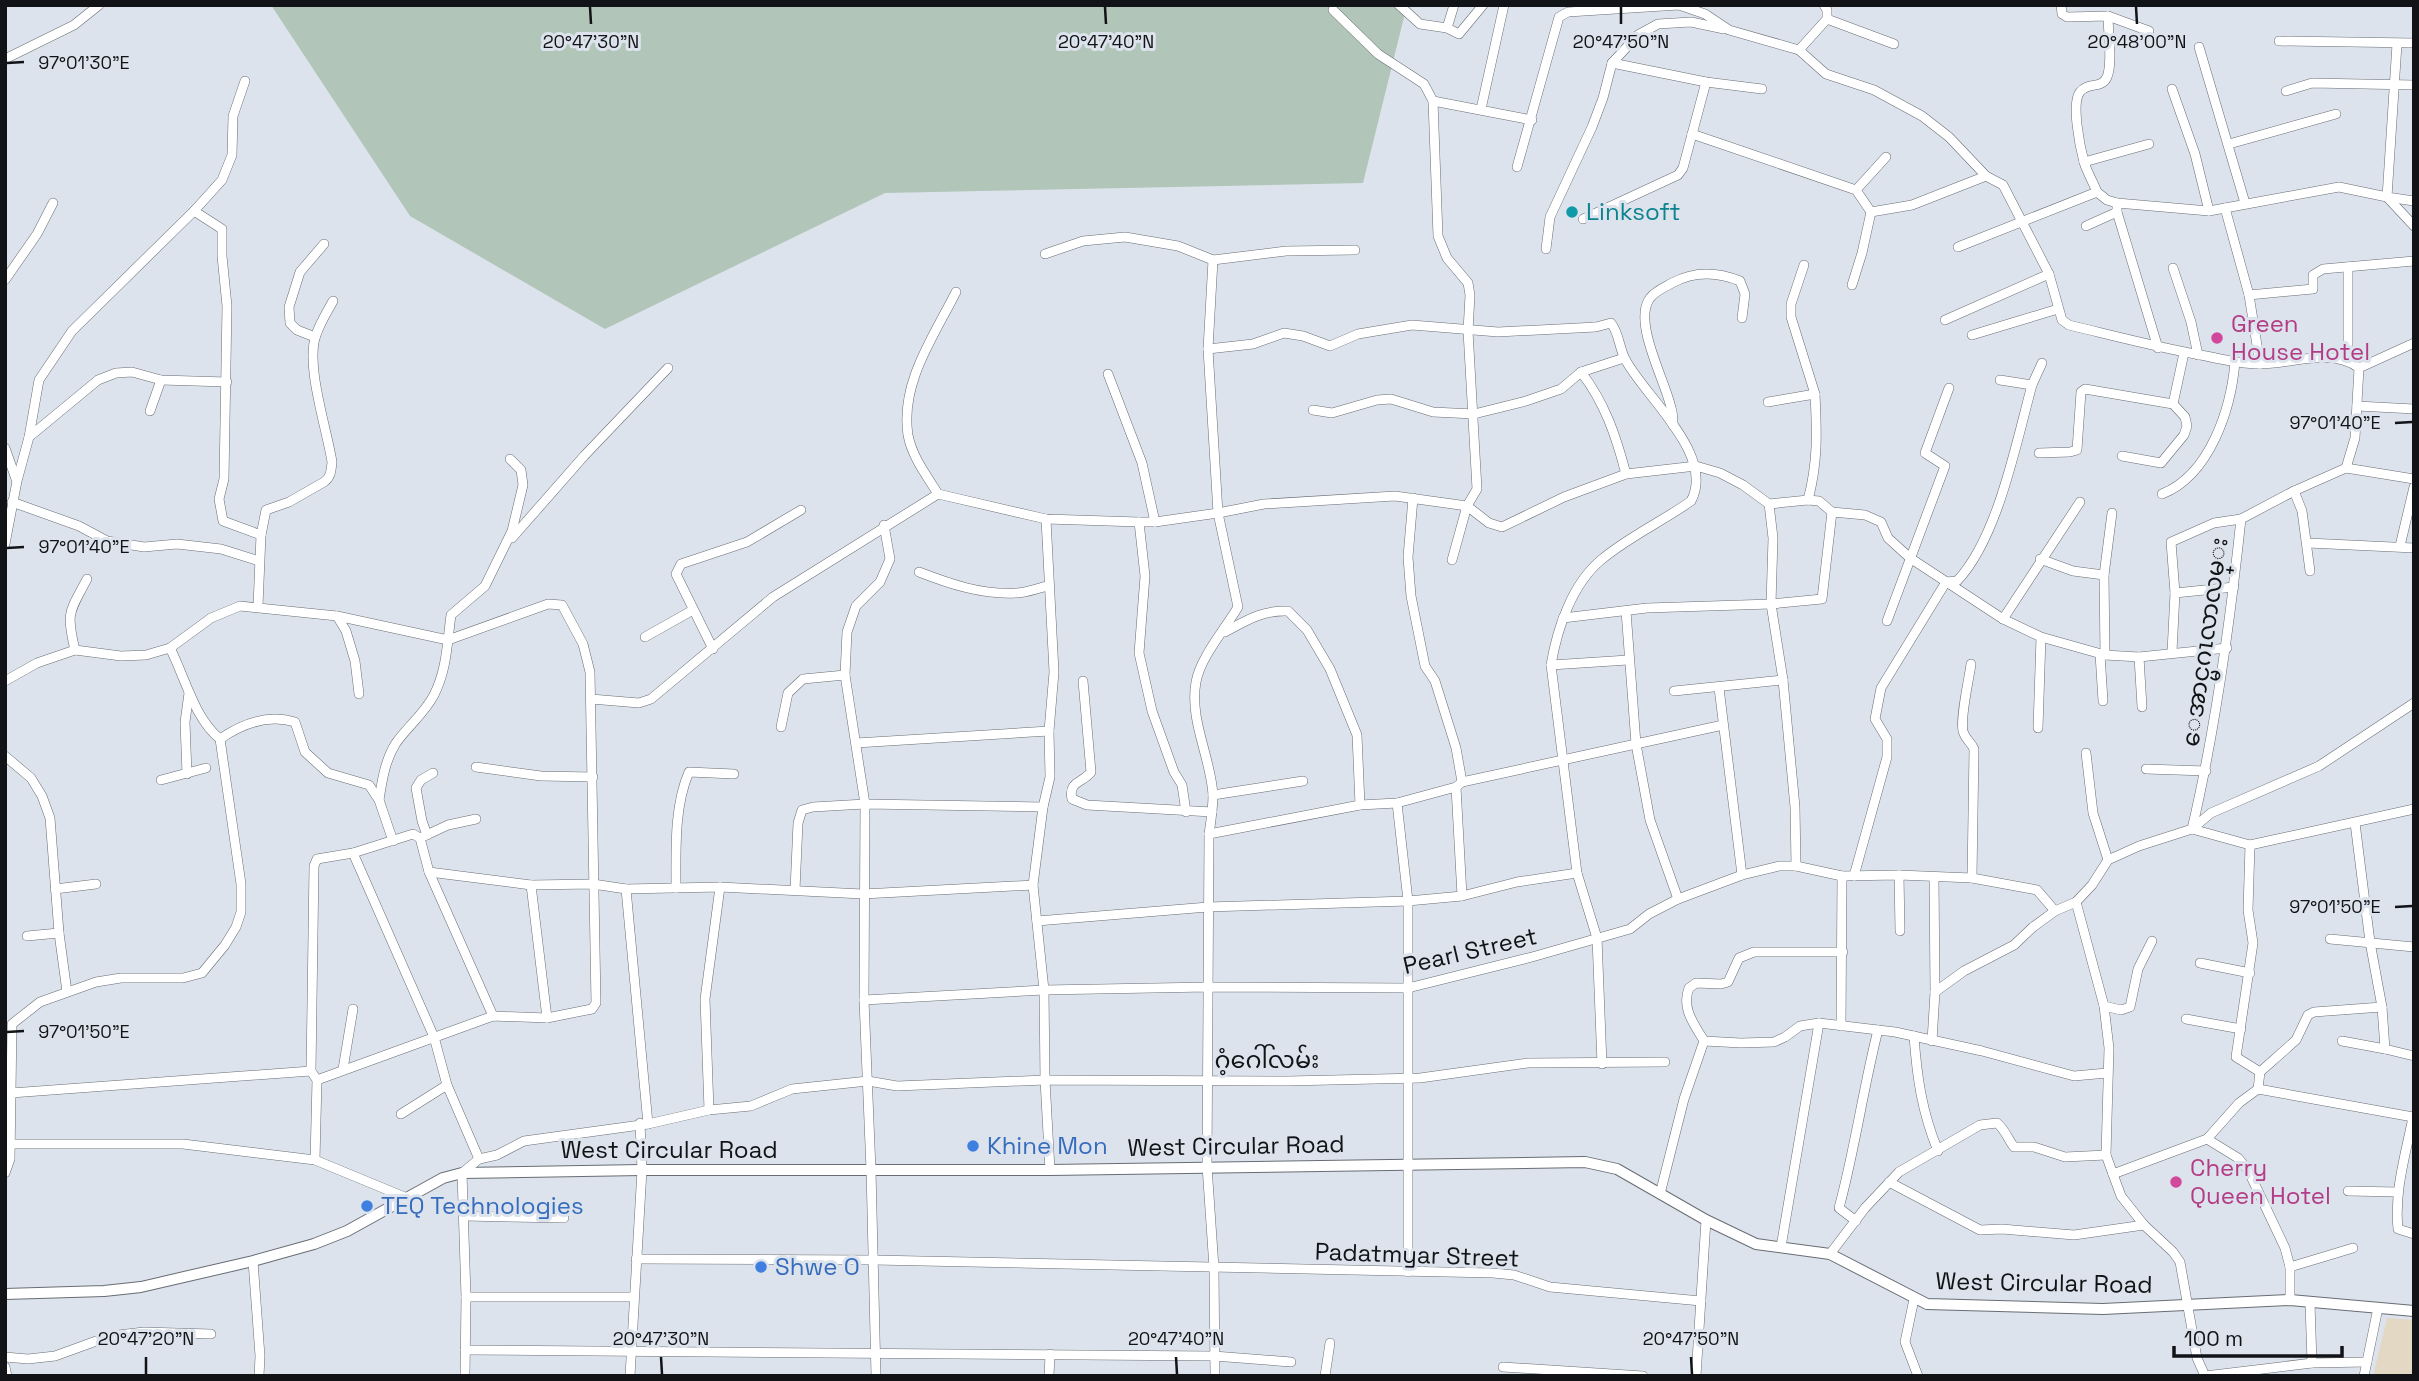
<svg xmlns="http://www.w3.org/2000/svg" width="2419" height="1381" font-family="'Space Grotesk','Noto Sans Myanmar',sans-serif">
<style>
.commercial{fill:#e3d8c3}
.green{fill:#b1c6b9}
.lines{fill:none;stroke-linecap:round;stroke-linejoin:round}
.minor-casing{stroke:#686d74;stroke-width:10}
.tertiary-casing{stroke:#686d74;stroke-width:12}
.minor{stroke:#fff;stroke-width:9}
.tertiary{stroke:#fff;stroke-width:10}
.ticks{fill:none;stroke:#111316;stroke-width:2.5}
.culture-dot{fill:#0f9aa8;stroke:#dde3ec;stroke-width:2.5}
.hotel-dot{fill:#d1479c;stroke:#dde3ec;stroke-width:2.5}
.shop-dot{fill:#3f7fe0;stroke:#dde3ec;stroke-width:2.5}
.labels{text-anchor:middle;stroke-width:6;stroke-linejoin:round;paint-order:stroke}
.culture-label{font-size:24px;fill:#0d838f;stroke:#dde3ec;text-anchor:start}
.hotel-label{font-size:24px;fill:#b23c85;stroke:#dde3ec;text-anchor:start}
.street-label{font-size:24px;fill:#111316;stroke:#dde3ec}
.shop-label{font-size:24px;fill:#366cbe;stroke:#dde3ec;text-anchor:start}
.ticks-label{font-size:18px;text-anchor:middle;fill:#111316;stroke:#dde3ec;stroke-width:6;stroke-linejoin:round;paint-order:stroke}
</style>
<rect width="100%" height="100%" fill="#dde3ec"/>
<polygon class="commercial" points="2387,1318 2414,1320 2414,1376 2373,1376"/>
<polygon class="green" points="271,5 1407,5 1363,183 885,193 605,329 410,216"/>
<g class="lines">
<g class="minor-casing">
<g id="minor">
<polyline points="1399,5 1420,24 1447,28 1459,34 1483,5"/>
<polyline points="2061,5 2062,14 2067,17 2108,16 2149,31"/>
<polyline points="1333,10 1378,54 1424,84 1433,101 1532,120"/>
<polyline points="1827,19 1894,44"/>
<polyline points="1447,28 1454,5"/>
<polyline points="2279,41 2414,43"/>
<polyline points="2397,44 2387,197 2414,201"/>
<polyline points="2199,47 2245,203"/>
<polyline points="1799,50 1827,19 1827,10 1824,5"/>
<polyline points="5,59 74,25 99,5"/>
<polyline points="1612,63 1706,82 1762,89"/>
<polyline points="2172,89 2195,154 2209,211"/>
<polyline points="2286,91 2312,83 2414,85"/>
<polyline points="1433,101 1438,236 1447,258 1468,283 1470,295 1468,331 1477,489 1467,506 1452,560"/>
<polyline points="1481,109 1504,5"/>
<polyline points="1692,134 1856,190 1871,212 1912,205 1986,176"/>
<polyline points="2229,144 2336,114"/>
<polyline points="2084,162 2149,144"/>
<path d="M1517,167L1559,17L1568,12L1679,5L1705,14L1729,30L1799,50L1826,74L1874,90L1922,116L1949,137L1986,176L2003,185L2049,274L2062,320L2069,325C2115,336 2160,348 2206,356C2224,360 2242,364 2260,364C2292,364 2331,347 2359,368"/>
<polyline points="1856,190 1886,157"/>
<path d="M2097,192C2093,182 2087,172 2084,162C2080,147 2071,103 2080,92C2087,82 2102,89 2107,77C2113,63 2108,32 2108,16"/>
<polyline points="2117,203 2117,212 2158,348"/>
<polyline points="2225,208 2249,295 2260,364"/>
<polyline points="194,211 222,229 222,256 227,306 224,479 219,499 223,521 261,535"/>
<polyline points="1583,219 1678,175 1683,168 1706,82"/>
<polyline points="2086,226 2117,212"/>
<polyline points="1958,247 2097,192 2107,200 2117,203 2209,211 2339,187 2387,197 2414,226"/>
<polyline points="1546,249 1550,217 1592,127 1603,98 1612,63 1638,35 1658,24 1691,22 1724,29"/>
<polyline points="1045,254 1083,241 1125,237 1178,246 1213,260 1286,251 1355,250"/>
<path d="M1213,260L1208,349L1218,513L1238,607C1225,629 1200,658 1196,682C1189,720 1211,758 1213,795C1213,808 1211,821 1209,834L1207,1166L1214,1268L1215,1376"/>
<polyline points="1804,265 1791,304 1791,317 1815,394"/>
<polyline points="2173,268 2191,322 2198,355"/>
<polyline points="5,280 37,234 53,203"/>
<polyline points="1852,285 1862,253 1871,212"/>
<path d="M956,292C934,336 900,383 908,435C912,457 927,476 938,494L1046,519L1139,522H1155L1218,513L1264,504L1395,496L1467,506L1489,523L1502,527L1564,497L1626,474L1696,466L1720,473L1743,485L1769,504L1808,500L1819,501L1832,512L1865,515L1881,522L1888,538L1910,558L2003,619L2041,637L2105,655L2139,657L2227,648"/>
<polyline points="2249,295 2313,289 2313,275 2323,269 2414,261"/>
<polyline points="1945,320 2049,274"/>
<polyline points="1972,335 2058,309"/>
<polyline points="315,337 297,330 290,323 289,307 300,272 324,244"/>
<path d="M1208,349L1253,344L1284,333L1303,336L1330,346L1358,334L1412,325L1498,332L1596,327L1611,323C1619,333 1619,347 1625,359C1645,397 1716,455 1691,501C1663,521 1628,537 1601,560C1572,584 1557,629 1551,665L1577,873L1597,938L1602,1064"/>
<polyline points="2348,359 2348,267"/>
<path d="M1581,372C1605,403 1616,436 1626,474"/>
<polyline points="1108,374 1142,463 1155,522"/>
<polyline points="2000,380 2032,385"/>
<path d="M1768,402L1815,394C1817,433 1818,462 1808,500"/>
<polyline points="2173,404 2184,353"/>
<polyline points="2357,406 2414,409"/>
<polyline points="1313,410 1332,413 1377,400 1391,399 1433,412 1474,414 1526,401 1561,389 1581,372 1624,358"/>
<polyline points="150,411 161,380"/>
<path d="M1673,425C1673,419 1673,413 1671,408C1666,382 1632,322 1650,298C1655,291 1665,287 1672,283C1694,271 1718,272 1740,281L1745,294L1742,318"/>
<polyline points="29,437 98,380 116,373 132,372 161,380 227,382"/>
<polyline points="5,448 16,479"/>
<polyline points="2039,453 2070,452 2077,450 2081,392 2085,389 2173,404 2185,417 2187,426 2184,435 2161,463 2122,456"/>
<polyline points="2346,468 2355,438 2359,368 2414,343"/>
<polyline points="2294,491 2302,511 2310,571"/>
<path d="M2162,494C2210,475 2231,409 2235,362"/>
<polyline points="1413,498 1408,557 1411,596 1425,666 1435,681 1456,748 1462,782"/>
<polyline points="12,502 79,526 107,541 144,547 177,544 221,549 259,561"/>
<polyline points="1769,504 1773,538 1771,604 1783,680 1795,807 1796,866"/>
<polyline points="1046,519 1054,672 1049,731 1050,777 1043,807 1033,885 1044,990 1045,1080 1050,1170"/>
<polyline points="1139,522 1145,576 1139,653 1152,711 1174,772 1182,785 1186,812"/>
<polyline points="512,538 584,456 668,368"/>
<polyline points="2308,543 2414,548"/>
<polyline points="5,544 17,481 29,437 39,380 72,331 194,211 222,180 232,155 233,116 245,81"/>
<polyline points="2400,546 2414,487"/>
<polyline points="2040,559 2073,571 2104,575"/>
<path d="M919,572C950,584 982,595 1016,593C1026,593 1038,588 1048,586"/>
<polyline points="2175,593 2234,587"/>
<path d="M258,606L261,535L266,510L289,502L324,482C331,477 331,471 332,462C327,429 305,365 316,335C320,323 327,312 333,301"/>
<polyline points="1626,611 1636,744 1650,820 1678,899"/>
<polyline points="337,616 346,631 355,661 359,694"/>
<polyline points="1563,618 1647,608 1771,604 1822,599 1832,512"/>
<polyline points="2003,619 2080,502"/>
<polyline points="1887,621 1945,466 1925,453 1949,388"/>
<path d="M1225,632C1247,620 1263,610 1288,611L1307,630L1330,669L1357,735L1360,805"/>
<polyline points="645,637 693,610"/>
<polyline points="713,649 676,574 681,564 747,542 801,510"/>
<path d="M75,650C66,612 69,613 87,579"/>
<polyline points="2172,652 2175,593 2171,542 2214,523 2241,519"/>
<polyline points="2100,654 2103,701"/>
<polyline points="2105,655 2104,575 2112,513"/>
<polyline points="2139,657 2142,707"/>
<path d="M1971,664C1969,680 1960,717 1963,731C1965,739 1971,742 1974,749L1972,878"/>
<polyline points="1551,665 1628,660"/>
<polyline points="5,681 37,663 75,650 121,656 146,655 170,648 211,618 240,606 337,616 448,640 548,604 562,605 583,644 590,672 596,1003 592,1009 547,1018 493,1016 317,1080"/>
<path d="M1083,681L1091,772C1083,783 1068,781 1072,799L1087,805L1212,812"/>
<polyline points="1719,688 1742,875"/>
<polyline points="1674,691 1783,680"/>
<polyline points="591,699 639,703 651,699 773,597 938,494"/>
<polyline points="781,727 788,693 803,679 845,675"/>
<polyline points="2038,728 2041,637"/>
<path d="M220,739C243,723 268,714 295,722L305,752L328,773L369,785L379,800L393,841"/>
<polyline points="856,743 1049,731"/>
<polyline points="2086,753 2093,813 2108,860"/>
<polyline points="5,756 31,778 42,796 50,818 59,933 67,992"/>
<polyline points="476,767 541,776 593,777"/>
<polyline points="2146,769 2206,771"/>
<polyline points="187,774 185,722 189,693"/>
<polyline points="161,780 206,768"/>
<polyline points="1456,787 1462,896"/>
<polyline points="1213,795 1303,781"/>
<path d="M379,800C382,781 385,760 396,743C408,726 424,714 434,695C447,669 447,644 451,615L485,586L512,531L523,485L521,470L510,459"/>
<polyline points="1397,803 1408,901 1408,1272"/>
<polyline points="2355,823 2370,942 2382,1007 2385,1049 2414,1056"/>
<path d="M2192,829C2216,727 2230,623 2241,519L2294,491L2346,468L2414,479"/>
<polyline points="2192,829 2211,813 2319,766 2414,703"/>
<polyline points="1209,834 1360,805 1397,803 1456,787 1462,782 1723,725"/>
<polyline points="427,835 422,821 416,788 421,780 433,773"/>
<polyline points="420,838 429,872 493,1016"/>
<polyline points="2250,845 2248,910 2253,943 2236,1057 2260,1072"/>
<polyline points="353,853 434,1037 447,1085 479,1159"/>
<polyline points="429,872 531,885 593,884 626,889 720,887 863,894 1033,885"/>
<polyline points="1899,875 1900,931"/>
<path d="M1854,876L1887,757V739L1875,719L1881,688L1946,582L1957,581C1998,538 2016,443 2032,385L2042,363"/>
<polyline points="531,885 547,1018"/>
<path d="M676,888C676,850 674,806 689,772L734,774"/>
<polyline points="55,889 96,884"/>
<polyline points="626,889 648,1124"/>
<polyline points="795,890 798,823 802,810 813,807 865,804 1043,807"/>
<polyline points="2076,902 2104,1006 2109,1048 2106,1155 2121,1196 2144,1225 2173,1252 2180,1262 2197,1358 2205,1376 2312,1363 2367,1362"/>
<polyline points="1037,921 1208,907 1408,901 1462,896 1517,882 1577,873"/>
<polyline points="27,936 59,933"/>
<polyline points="2330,939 2414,947"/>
<polyline points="2200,963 2250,973"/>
<polyline points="1935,992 1964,971 2014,945 2033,927 2055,911 2076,902 2092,885 2108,860 2139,846 2192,829 2250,845 2414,809"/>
<polyline points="864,1000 1044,990 1208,987 1408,988 1532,957 1630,929 1649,914 1678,899 1742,875 1779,866 1796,866 1842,876 1899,875 1972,878 2037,890 2055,911"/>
<polyline points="2104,1006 2121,1010 2130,1007 2138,969 2152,941"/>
<polyline points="2186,1019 2241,1029"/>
<polyline points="1841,1026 1842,876"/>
<path d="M1914,1036C1917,1078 1922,1112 1938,1151"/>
<polyline points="1704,1041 1741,1043 1774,1042 1785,1037 1800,1026 1819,1023 1895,1032 1982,1051 2074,1076 2107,1073"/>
<polyline points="1932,1041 1935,992 1934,877"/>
<polyline points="2342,1041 2385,1049"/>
<polyline points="343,1069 353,1009"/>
<polyline points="2258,1089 2260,1072 2296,1040 2308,1015 2314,1012 2382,1007"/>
<polyline points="11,1093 311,1071"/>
<polyline points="709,1110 705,999 720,887"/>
<polyline points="401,1114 447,1085"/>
<path d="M2207,1139L2239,1103L2258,1089L2413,1117C2406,1153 2394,1191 2398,1229L2414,1234"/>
<polyline points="11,1144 183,1144 315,1160 407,1198"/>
<polyline points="315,1160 317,1080 311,1071 314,866 317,859 353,853 413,834 420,838 448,825 476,819"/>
<path d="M5,1173L10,1159L12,1024L40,1002L96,982L121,978H183L202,973L225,945L236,927L241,912V884L220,739C194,718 185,677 170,648"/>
<polyline points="2113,1174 2207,1139 2238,1158 2248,1170 2285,1248 2290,1267 2290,1300"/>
<polyline points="1889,1182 1980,1230 2002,1229 2074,1235 2144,1225"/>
<polyline points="2348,1191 2398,1192"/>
<path d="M1660,1194L1684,1099L1704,1041C1694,1024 1681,1008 1689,988L1696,983L1721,984L1728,982L1739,958L1754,952H1843"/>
<polyline points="464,1216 564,1218"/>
<path d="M1856,1221L1839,1208C1855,1149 1863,1089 1878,1030"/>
<polyline points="1781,1247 1819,1023"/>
<path d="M1830,1254L1865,1208L1899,1172L1980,1125L1997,1123C2004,1128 2008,1139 2014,1147H2034L2065,1157L2106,1155"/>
<polyline points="636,1259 874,1260 1493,1273 1514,1275 1550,1287 1701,1301"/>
<polyline points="253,1261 260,1356 259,1376"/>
<polyline points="2290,1267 2353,1248"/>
<polyline points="466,1297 633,1297"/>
<polyline points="1914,1299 1905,1342 1918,1376"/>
<polyline points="2310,1303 2312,1363"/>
<polyline points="465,1350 1214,1356 1291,1362"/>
<polyline points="5,1357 28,1359 55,1356 110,1336 144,1332 211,1334"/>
<polyline points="5,1367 7,1376"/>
<polyline points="1503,1367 1643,1376"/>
<polyline points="465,1376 466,1297 462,1173 479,1159 497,1155 524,1141 648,1124 709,1110 751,1106 792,1089 868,1081 897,1086 1045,1080 1288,1081 1420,1078 1528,1063 1665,1062"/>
<polyline points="630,1376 642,1170 640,1123"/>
<polyline points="876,1376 871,1170 864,1000 865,804 845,675 847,632 856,606 880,582 890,559 884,525"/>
<polyline points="1049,1376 1050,1354"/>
<polyline points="1325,1376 1330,1343"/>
<polyline points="1696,1376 1706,1220"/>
<polyline points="2364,1376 2378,1308"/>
</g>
</g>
<g class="tertiary-casing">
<polyline id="tertiary" points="5,1294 104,1291 141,1287 253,1261 314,1244 347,1231 443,1178 462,1173 642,1170 1050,1170 1585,1162 1617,1169 1706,1220 1756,1244 1830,1254 1927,1304 2103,1309 2290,1300 2414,1311"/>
</g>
<use href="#minor" class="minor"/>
<use href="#tertiary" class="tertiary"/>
</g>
<path class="ticks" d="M590,7L591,24M1105,7L1106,24M1621,7V24M2136,7L2137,24M7,63L24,62M2395,423L2412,422M7,548L24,547M2395,907L2412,906M7,1032L24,1031M146,1357V1374M661,1357L662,1374M1176,1357L1177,1374M1691,1357L1692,1374"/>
<circle class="culture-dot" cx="1572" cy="212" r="7"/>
<g class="hotel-dot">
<circle cx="2217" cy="338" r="7"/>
<circle cx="2176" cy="1182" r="7"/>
</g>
<g class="shop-dot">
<circle cx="973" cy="1146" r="7"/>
<circle cx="367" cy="1206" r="7"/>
<circle cx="761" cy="1267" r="7"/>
</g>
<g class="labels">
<g class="culture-label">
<text x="1586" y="220">Linksoft</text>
</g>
<g class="hotel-label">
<text x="2231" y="332">Green<tspan x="2231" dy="28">House Hotel</tspan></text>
<text x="2190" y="1176">Cherry<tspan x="2190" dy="28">Queen Hotel</tspan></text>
</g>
<g class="street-label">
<text transform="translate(2205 642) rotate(-82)" y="8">ေအာင္မဂၤလာလမ္း</text>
<text transform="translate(1470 951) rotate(-13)" y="8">Pearl Street</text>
<text x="1267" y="1068">ဂံ့ဂေါ်လမ်း</text>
<text transform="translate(1236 1146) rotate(-1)" y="8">West Circular Road</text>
<text x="669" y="1158">West Circular Road</text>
<text transform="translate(1417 1255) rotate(2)" y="8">Padatmyar Street</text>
<text transform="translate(2044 1283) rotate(1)" y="8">West Circular Road</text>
</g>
<g class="shop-label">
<text x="987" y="1154">Khine Mon</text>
<text x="381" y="1214">TEQ Technologies</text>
<text x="775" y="1275">Shwe O</text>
</g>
</g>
<g class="ticks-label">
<text x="591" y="48">20°47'30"N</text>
<text x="1106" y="48">20°47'40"N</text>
<text x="1621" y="48">20°47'50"N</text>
<text x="2137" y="48">20°48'00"N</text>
<text x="84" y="69">97°01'30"E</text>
<text x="2335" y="429">97°01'40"E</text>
<text x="84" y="553">97°01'40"E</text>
<text x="2335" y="913">97°01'50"E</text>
<text x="84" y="1038">97°01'50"E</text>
<text x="146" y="1345">20°47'20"N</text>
<text x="661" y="1345">20°47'30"N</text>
<text x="1176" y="1345">20°47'40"N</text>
<text x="1691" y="1345">20°47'50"N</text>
</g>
<rect width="2419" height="1381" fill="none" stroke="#111316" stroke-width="14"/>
<path d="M2174 1346v10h168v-10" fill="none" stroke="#111316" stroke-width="3.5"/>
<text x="2184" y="1346" font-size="21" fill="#111316" stroke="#dde3ec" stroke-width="5" paint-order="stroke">100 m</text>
</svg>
